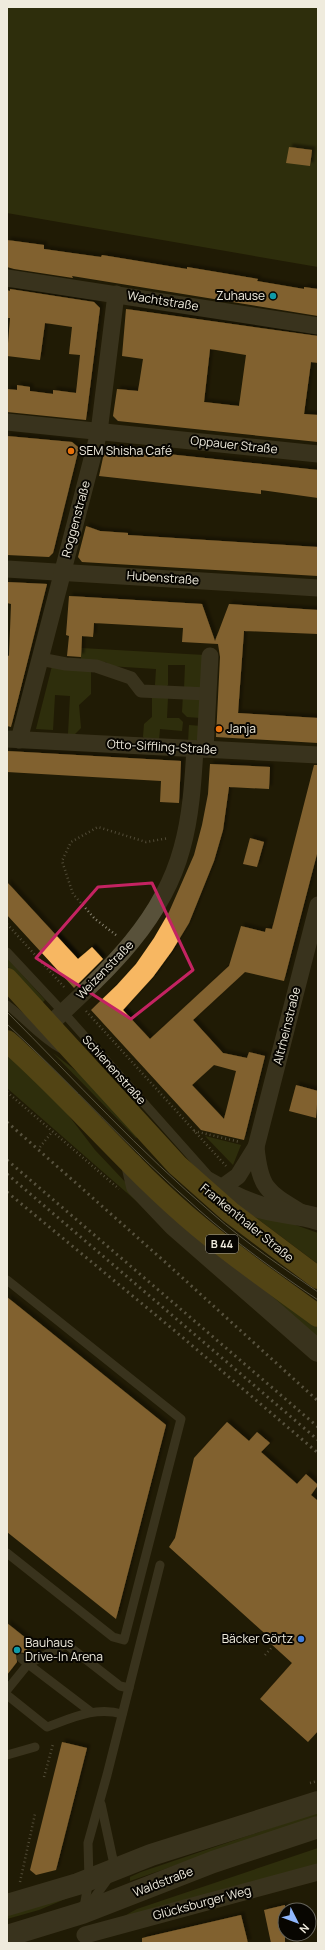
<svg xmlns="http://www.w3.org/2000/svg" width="325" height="1950" font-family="Manrope,sans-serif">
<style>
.green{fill:#3f4614}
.building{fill:#f7b762;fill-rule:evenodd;filter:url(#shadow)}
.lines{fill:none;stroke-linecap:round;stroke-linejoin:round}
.path{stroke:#8b8674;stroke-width:2.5;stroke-dasharray:1 3;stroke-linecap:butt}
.service{stroke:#58513a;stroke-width:9}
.pedestrian{stroke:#58513a;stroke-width:13}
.minor{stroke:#58513a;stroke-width:17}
.tertiary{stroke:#58513a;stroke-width:22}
.secondary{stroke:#58513a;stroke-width:22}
.primary{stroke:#8f7527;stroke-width:22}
.tram{stroke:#999583;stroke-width:1}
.rail{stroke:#999583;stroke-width:3;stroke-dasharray:2 4;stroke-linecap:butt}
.marked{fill:none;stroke:#c42362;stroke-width:3;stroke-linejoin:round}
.culture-dot{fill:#0f9aa8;stroke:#080601;stroke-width:1.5}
.food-dot{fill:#e8710a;stroke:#080601;stroke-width:1.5}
.shop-dot{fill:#3f7fe0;stroke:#080601;stroke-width:1.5}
.labels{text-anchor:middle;stroke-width:4;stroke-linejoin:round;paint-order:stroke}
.shield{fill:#080601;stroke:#aaa69b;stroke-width:1}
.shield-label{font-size:11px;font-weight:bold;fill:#efebdd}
.poi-label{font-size:12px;fill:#efebdd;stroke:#080601;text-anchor:start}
.street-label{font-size:12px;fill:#efebdd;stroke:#080601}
</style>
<defs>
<filter id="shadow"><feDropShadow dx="3.5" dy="-3.5" stdDeviation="1" flood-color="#0009"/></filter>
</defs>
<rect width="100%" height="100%" fill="#211b05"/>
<g class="green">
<polygon points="7,7 318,7 318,267 7,213"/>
<polygon points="81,648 204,655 203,691 184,690 185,665 168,665 168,685 165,688 155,685 156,669 109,666 106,662 81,661"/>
<polygon points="52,666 91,669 91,694 79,705 81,728 75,734 68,734 70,696 55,695 53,730 36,729"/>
<polygon points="183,695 202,696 201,718 187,717 182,712"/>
<polygon points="152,696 168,697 167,718 179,718 183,722 182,731 160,729 159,740 146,739 143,737 144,724 152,717"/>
<polygon points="189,725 201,726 200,737 195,742 188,742"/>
<polygon points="7,958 45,1000 41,1004 7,966"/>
<polygon points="7,1052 56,1099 95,1150 145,1203 142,1206 7,1088"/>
<polygon points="53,1053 89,1081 139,1136 136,1138"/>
<polygon points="205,1136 241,1145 233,1165"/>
<polygon points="239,1205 318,1233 318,1264"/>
<polygon points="203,1241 318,1328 318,1343"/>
<polygon points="318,1812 318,1816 130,1881 130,1877 141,1872"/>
<polygon points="318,1848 318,1864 115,1921 137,1909"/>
<polygon points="82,1892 39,1910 7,1919 7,1914"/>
</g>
<g class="building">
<polygon points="289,147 312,150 310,166 286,163"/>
<polygon points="7,240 44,245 44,249 72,253 101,257 102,255 187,269 187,267 258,279 257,281 304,289 304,287 318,289 318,316 72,276 73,278 14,269 7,267"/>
<polygon points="10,289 94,302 100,308 86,420 7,412 7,389 17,390 17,385 30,387 30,391 53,394 53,390 76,393 80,355 69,354 72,327 45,323 40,360 7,356 10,318 7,318 7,290 10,291"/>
<path d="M126,309L318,336V363L311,362L304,414L318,415V442L118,421L113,416L117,389L138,391L143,359L122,356ZM210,349L246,355L239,406L204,402Z"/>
<polygon points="7,436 72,442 79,448 53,553 49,557 7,555"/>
<polygon points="111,448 318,470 318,498 261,490 261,494 99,476 104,453"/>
<polygon points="86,526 100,531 128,533 128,535 318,547 318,576 82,562 78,557"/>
<polygon points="7,582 47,584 11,727 7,726 7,655 9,656 11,604 7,603"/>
<polygon points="69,596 202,604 215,641 229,604 318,610 318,634 244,631 238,713 318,718 318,743 216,737 220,657 218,644 182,642 183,628 94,623 93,637 82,636 81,657 67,656 69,636 66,635"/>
<polygon points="7,751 181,761 179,803 160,802 161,781 7,772"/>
<path d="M210,764L270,767L269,789L229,787L223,830L214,861L189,923L172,951L153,977L123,1010L150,1039L229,966L241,926L265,932L266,928L272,929L314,765H318V850L284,981L245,972L193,1020L223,1053L247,1058L249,1052L265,1056L244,1140L201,1130L91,1010L117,985L136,964L154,938L169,912L194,855L202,825L208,794ZM214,1065L236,1071L224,1119L192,1085Z"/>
<polygon points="250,838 264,842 257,867 243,864"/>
<polygon points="7,882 78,959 92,947 103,959 74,988 7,915"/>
<polygon points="296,1085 318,1091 316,1118 289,1111"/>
<polygon points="7,1297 166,1425 116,1619 7,1532"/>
<polygon points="227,1422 249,1441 257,1432 270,1443 261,1452 297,1484 306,1474 318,1485 311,1495 318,1501 318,1731 308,1742 260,1699 292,1663 270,1643 272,1640 169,1547 175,1538 194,1458"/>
<polygon points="7,1623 32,1643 24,1653 19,1652 16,1654 17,1662 7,1675"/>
<polygon points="62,1742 87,1748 56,1870 36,1875 30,1870"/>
<polygon points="285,1905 285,1943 271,1943 264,1910"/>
<polygon points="241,1915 248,1943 142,1943 142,1938"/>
</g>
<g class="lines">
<g class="path">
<polyline points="7,924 65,988"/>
<polyline points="116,935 95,919 73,894 62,861 71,842 98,827 146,842 169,838"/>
<polyline points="86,1011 226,1166"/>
<polyline points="7,1092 119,1189"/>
<polyline points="194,1131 240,1142"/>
<polyline points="40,1147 52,1132"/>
<polyline points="265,1655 273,1646"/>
<polyline points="44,1777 53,1744"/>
<polyline points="310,1783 318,1781"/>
<polyline points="20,1882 35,1814"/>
</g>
<g class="service">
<polyline points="7,952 63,1012 207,1174"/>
<path d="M7,1005C26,1019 40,1037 60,1048"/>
<polyline points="7,1280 181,1419 124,1640 113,1637 7,1553"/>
<polyline points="21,1658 28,1664 66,1644 120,1686 129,1688"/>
<polyline points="7,1690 28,1664 91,1712"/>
<path d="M7,1695L47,1727C72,1718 96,1706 122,1714"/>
<polyline points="7,1755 35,1747"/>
<polyline points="89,1905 115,1869 101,1804"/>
<polyline points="83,1912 89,1880 88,1843 107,1775 160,1565"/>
</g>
<polyline class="pedestrian" points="40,659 66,664 96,666 131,678 141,691 208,694"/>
<g class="minor">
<polyline points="7,278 318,326"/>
<polyline points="7,422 318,454"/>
<polyline points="7,569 318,588"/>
<polyline points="7,739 318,755"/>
<polyline points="19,740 99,432 116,294"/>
<polyline points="205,749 210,656"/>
<path d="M49,1025C104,974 162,923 182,848C191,816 193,782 195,749"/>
<path d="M256,1147C260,1189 267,1192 302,1213"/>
<polyline points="220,1189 238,1176 256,1147 318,905"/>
<polyline points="85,1935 318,1872"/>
</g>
<g class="tertiary">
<polyline points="132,1164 137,1186 174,1225 318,1351"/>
<path d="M196,1176C217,1188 239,1201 263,1208C281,1213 300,1213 318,1219"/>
</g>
<g class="secondary">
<polyline points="7,1905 78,1884 151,1855 318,1802"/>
<polyline points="7,1936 82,1913 213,1862 318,1827"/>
</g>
<g class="primary">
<polyline points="7,979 177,1165 230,1212 318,1278"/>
<path d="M7,1041C73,1099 129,1168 197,1225C235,1257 277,1286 318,1316"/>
</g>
<g class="tram">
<path d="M7,1012C75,1080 140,1152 213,1214C246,1243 282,1267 318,1292"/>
<path d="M7,1024C72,1085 132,1151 199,1210C236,1243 277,1272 318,1300"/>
</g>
<g class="rail">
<polyline points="7,1122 164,1261 318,1401"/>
<polyline points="7,1160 318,1427"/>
<polyline points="7,1174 318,1440"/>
<polyline points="7,1192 175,1331 318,1453"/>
</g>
</g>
<path d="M0 0H325V1950H0ZM152,883L193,970L131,1019L36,958L98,887Z" fill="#211b05" fill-opacity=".55" fill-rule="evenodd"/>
<path class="marked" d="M152,883L193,970L131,1019L36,958L98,887Z"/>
<g class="culture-dot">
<circle cx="273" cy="296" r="4"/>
<circle cx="17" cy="1650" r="4"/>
</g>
<g class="food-dot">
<circle cx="71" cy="451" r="4"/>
<circle cx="219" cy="729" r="4"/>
</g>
<circle class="shop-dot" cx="301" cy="1639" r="4"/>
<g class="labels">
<rect class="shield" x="206" y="1235" width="32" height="18" rx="3"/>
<g class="shield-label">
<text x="222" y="1248">B 44</text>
</g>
<g class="poi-label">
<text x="265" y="300" text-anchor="end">Zuhause</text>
<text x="79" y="455">SEM Shisha Café</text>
<text x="227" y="733">Janja</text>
<text x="293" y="1643" text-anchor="end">Bäcker Görtz</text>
<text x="25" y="1647">Bauhaus<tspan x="25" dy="14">Drive-In Arena</tspan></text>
</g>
<g class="street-label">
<text transform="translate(163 301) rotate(9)" y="4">Wachtstraße</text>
<text transform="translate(234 445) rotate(6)" y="4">Oppauer Straße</text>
<text transform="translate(76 519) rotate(-75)" y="4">Roggenstraße</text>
<text transform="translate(163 578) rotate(4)" y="4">Hubenstraße</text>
<text transform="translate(162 747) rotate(3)" y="4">Otto-Siffling-Straße</text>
<text transform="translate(105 970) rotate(-46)" y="4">Weizenstraße</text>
<text transform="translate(287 1026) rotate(-76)" y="4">Altrheinstraße</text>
<text transform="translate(114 1070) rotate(48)" y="4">Schienenstraße</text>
<text transform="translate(247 1223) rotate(39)" y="4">Frankenthaler Straße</text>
<text transform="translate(163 1882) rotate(-21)" y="4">Waldstraße</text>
<text transform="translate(202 1903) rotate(-15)" y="4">Glücksburger Weg</text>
</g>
</g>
<rect width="325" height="1950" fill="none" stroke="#efebdd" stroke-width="16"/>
<g transform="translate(297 1922) rotate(132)"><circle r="19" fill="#080601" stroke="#646259"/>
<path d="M0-3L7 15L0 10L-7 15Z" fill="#90b8fd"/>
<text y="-6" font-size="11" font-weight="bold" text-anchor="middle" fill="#efebdd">N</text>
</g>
</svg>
